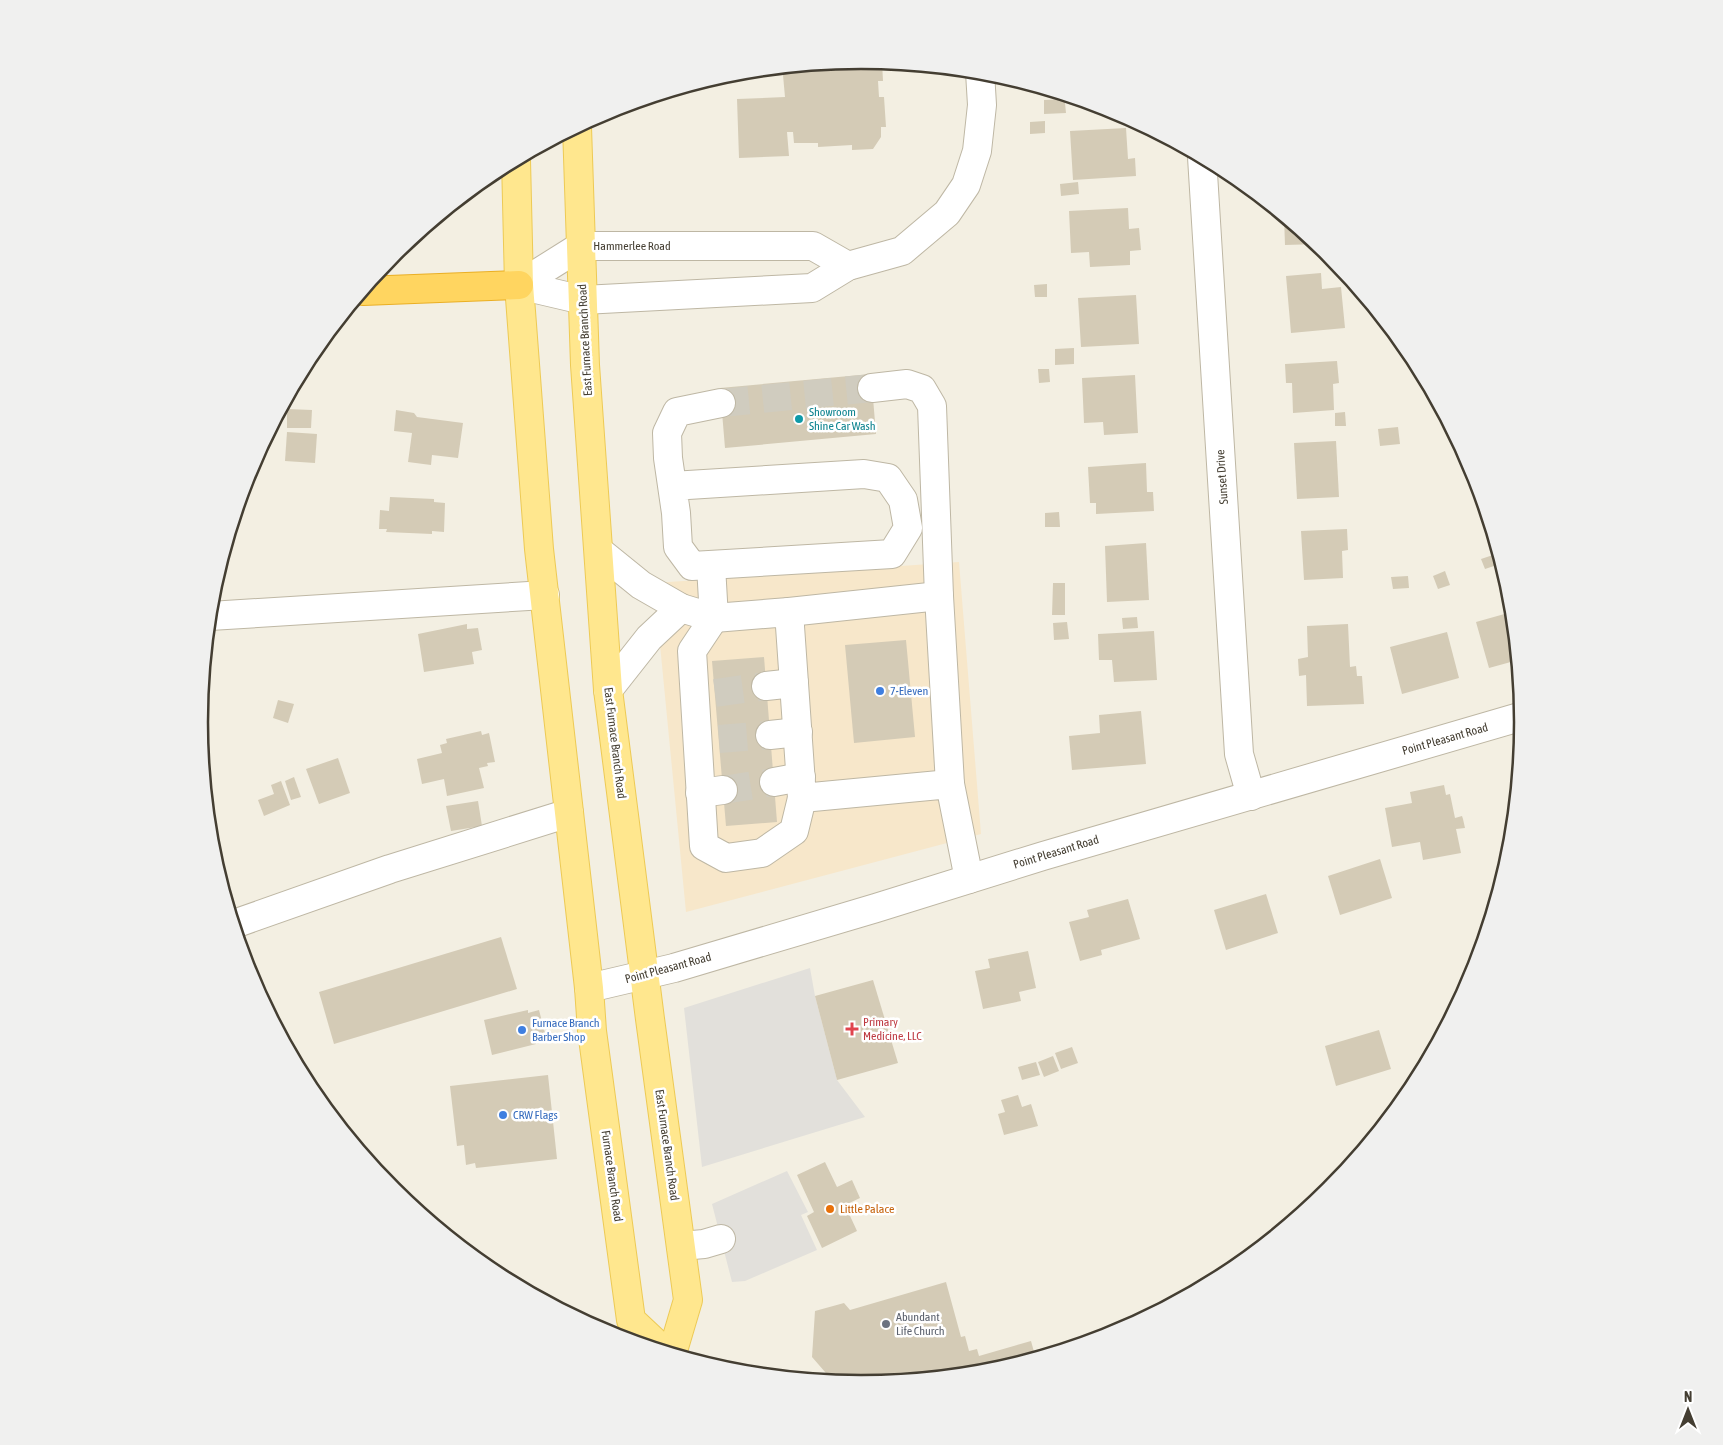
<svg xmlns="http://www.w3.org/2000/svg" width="1723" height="1445" font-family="'Asap Condensed',sans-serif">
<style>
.commercial{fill:#f7e7ca}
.parking{fill:#e2e0db}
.building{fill:#d4cbb6}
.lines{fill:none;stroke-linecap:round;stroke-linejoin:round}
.minor-tunnel{stroke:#d0ccbf;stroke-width:28;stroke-dasharray:28 14;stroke-linecap:butt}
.minor-casing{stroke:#beb7a4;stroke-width:30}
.major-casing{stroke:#edca55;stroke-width:30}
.highway-casing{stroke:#eaaf25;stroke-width:30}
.minor{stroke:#fff;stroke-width:28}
.major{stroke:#ffe78e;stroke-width:28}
.highway{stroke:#ffd560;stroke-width:28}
.culture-dot{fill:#0f9aa8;stroke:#fff;stroke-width:2}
.shop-dot{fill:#3f7fe0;stroke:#fff;stroke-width:2}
.health-dot{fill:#e0444e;stroke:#fff;stroke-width:2}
.food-dot{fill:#e8710a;stroke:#fff;stroke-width:2}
.worship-dot{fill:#6b7280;stroke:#fff;stroke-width:2}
.labels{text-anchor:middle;stroke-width:5;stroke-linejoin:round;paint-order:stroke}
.street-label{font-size:12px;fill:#443e32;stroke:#fff}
.culture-label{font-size:12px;fill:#0d838f;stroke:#fff;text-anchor:start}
.shop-label{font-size:12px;fill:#366cbe;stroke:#fff;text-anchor:start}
.health-label{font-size:12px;fill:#be3a42;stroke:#fff;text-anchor:start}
.food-label{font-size:12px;fill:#c56008;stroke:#fff;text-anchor:start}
.worship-label{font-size:12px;fill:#5b616d;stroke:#fff;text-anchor:start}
.rim{fill:none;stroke:#443e32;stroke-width:2.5}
</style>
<rect width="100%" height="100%" fill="#f3efe2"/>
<polygon class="commercial" points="959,562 981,834 686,912 654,583"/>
<g class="parking">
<polygon points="810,968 815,996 837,1080 865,1117 702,1167 684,1008"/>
<polygon points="787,1171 808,1212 801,1215 817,1250 745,1281 732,1282 712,1204"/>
</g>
<g class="building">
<polygon points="862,60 882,62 883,81 878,81 879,97 884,97 886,127 881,127 881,137 873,149 852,150 852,145 818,147 818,143 794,143 793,132 787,132 789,156 739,158 737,99 785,97 783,75 769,76 769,69"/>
<polygon points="1064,95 1085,102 1065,103 1066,113 1044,114 1044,100 1065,99"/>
<polygon points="1045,121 1045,133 1030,134 1030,122"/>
<polygon points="1126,128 1128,159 1135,158 1136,176 1073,180 1070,131"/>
<polygon points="1078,182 1079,194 1061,196 1060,184"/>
<polygon points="1128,208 1129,229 1139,228 1141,250 1130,251 1130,265 1090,267 1089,252 1071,253 1069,211"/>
<polygon points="1284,216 1318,244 1285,245"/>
<polygon points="1321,273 1322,289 1341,287 1345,328 1291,333 1286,276"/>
<polygon points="1047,284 1047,297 1035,297 1034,285"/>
<polygon points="1136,295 1139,344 1081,347 1078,298"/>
<polygon points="1074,348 1074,364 1055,365 1055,349"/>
<polygon points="1337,361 1339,383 1333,384 1334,410 1293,413 1292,383 1286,383 1285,364"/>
<polygon points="1038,369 1049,369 1050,382 1039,383"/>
<polygon points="871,374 876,434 725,448 720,388"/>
<polygon points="1135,375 1138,433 1104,435 1103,422 1084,423 1082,378"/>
<polygon points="287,409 312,410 311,428 287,428"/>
<polygon points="396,410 414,413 417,417 463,423 458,458 432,455 431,465 408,462 412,433 394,431"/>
<polygon points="1345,412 1346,426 1335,426 1335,413"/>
<polygon points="1398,427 1400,444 1380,446 1378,429"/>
<polygon points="287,432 317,434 315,463 285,461"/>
<polygon points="1336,441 1339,497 1297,499 1294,443"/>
<polygon points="1146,463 1147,492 1153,492 1154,511 1096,514 1096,503 1090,503 1088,467"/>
<polygon points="390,497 434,499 434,502 445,503 444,532 432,531 432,534 386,532 387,529 379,529 380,510 389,511"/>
<polygon points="1059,512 1060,527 1045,527 1045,513"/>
<polygon points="1347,529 1348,550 1342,551 1343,578 1304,580 1301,531"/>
<polygon points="1146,543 1149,600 1107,602 1105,546"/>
<polygon points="1496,554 1500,564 1485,569 1481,559"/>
<polygon points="1445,571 1450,585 1438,589 1433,576"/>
<polygon points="1408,576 1409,588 1393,589 1391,577"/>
<polygon points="1053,583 1065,583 1065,615 1052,615"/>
<polygon points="1512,600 1518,660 1489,668 1476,622 1508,613 1505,602"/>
<polygon points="1137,617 1138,628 1123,629 1122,618"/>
<polygon points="1067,622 1069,639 1054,640 1053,623"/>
<polygon points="467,624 467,629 478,628 482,650 472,652 474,664 424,672 418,634"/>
<polygon points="1348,624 1350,667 1356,666 1357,676 1362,676 1364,704 1307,706 1306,675 1299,676 1298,659 1308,657 1307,626"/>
<polygon points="1154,631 1157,680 1114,682 1112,660 1099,660 1098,634"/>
<polygon points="1447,632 1459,678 1402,694 1390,647"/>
<polygon points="906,640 915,737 854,743 845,645"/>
<polygon points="764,657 777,822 726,826 712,661"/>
<polygon points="278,700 294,704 288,723 273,718"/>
<polygon points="1141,711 1146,764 1072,770 1069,736 1100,733 1099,715"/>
<polygon points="481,731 482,735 489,733 495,762 487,763 488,766 479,768 484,788 447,796 444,779 422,784 417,759 442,753 440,745 447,743 446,739"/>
<polygon points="338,758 350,793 319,804 306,769"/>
<polygon points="294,777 301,797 291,800 285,781"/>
<polygon points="281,781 290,805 264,816 258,800 274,794 271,785"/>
<polygon points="1444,785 1446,795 1450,794 1455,818 1462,816 1463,819 1465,828 1456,829 1461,853 1423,860 1420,842 1392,847 1385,808 1412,803 1410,792"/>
<polygon points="478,801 482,826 451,831 446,806"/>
<polygon points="1380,859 1392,898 1340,915 1328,876"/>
<polygon points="1266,894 1278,933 1226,950 1214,910"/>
<polygon points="1128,899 1140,939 1101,950 1102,955 1080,961 1069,922 1089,917 1087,910"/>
<polygon points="501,937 517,989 334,1044 319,992"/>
<polygon points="1028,951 1036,988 1019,992 1021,1001 983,1009 975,971 990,968 988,959"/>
<polygon points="873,980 898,1063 837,1080 815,996"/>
<polygon points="528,1010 528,1013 539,1010 546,1037 535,1040 536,1044 492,1055 484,1020"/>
<polygon points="1379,1030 1391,1069 1336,1086 1325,1046"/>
<polygon points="1072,1047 1078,1063 1061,1069 1055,1053"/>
<polygon points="1053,1056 1059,1071 1044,1077 1038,1062"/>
<polygon points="1036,1062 1040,1075 1022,1080 1018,1067"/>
<polygon points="548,1075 557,1159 476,1168 475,1163 466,1165 464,1145 457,1146 450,1086"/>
<polygon points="1018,1095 1022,1107 1031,1104 1038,1126 1004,1135 998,1114 1005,1112 1001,1100"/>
<polygon points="825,1162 837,1187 852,1180 860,1198 845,1205 857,1231 822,1248 807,1216 814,1212 797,1175"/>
<polygon points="946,1282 961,1337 965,1336 969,1351 977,1349 979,1356 1031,1341 1036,1359 990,1372 861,1385 826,1382 832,1380 812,1357 815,1311 844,1303 850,1310"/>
</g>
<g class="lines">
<g class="minor-tunnel">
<polyline points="721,403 872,388"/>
<polyline points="715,693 766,686"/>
<polyline points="719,739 770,735"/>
<polyline points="723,790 774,782"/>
</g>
<g class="minor-casing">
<g id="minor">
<polyline points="1202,157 1239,754 1251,796"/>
<polyline points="519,285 583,300 812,288 848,266 902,251 947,213 966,185 977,151 982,105 980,72"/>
<polyline points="519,285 581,246 813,246 848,266"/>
<polyline points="872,388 907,384 922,389 932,406 939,596 950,784"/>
<polyline points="672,486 864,474 888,478 903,500 908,528 892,554 692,566 678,547 676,513 668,458 667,433 677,412 721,403"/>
<polyline points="599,551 641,585 681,608 714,618 789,612 802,798 950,784 969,879"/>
<polyline points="711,566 714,618 692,651 704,846 726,858 762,853 794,831 802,798"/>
<polyline points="789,612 939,596"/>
<polyline points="210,616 545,595"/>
<polyline points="766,686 794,683"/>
<polyline points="608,690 649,638 681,608"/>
<polyline points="770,735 798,732"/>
<polyline points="774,782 801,777"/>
<polyline points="700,793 723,790"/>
<polyline points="234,924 390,869 569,813"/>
<polyline points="589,988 674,968 876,908 1043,856 1523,716"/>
<polyline points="681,1246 704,1244 721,1239"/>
</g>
</g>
<g class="major-casing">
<g id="major">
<polyline points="577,127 585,365 608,690 650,1019 688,1300 672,1354"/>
<polyline points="516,160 519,285 539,549 589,988 592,1031 631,1320 664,1351"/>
</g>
</g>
<g class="highway-casing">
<polyline id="highway" points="363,291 519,285"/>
</g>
<use href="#minor" class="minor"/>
<use href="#major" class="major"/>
<use href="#highway" class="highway"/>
</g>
<circle class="culture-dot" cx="799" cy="419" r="5"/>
<g class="shop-dot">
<circle cx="880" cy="691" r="5"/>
<circle cx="522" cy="1030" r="5"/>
<circle cx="503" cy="1115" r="5"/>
</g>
<path class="health-dot" d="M849.5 1021.5h5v5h5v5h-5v5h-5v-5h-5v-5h5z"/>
<circle class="food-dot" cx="830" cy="1209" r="5"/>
<circle class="worship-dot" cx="886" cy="1324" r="5"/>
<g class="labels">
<g class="street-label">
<text x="632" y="250">Hammerlee Road</text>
<text transform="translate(585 340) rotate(-93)" y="4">East Furnace Branch Road</text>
<text transform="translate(1222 477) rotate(-94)" y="4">Sunset Drive</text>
<text transform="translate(1445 739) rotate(-16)" y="4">Point Pleasant Road</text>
<text transform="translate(615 743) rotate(83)" y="4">East Furnace Branch Road</text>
<text transform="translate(1056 852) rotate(-17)" y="4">Point Pleasant Road</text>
<text transform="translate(668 968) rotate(-15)" y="4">Point Pleasant Road</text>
<text transform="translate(667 1145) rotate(82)" y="4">East Furnace Branch Road</text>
<text transform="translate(612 1176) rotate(82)" y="4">Furnace Branch Road</text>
</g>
<g class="culture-label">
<text x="809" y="416">Showroom<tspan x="809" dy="14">Shine Car Wash</tspan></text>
</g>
<g class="shop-label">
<text x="890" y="695">7-Eleven</text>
<text x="532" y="1027">Furnace Branch<tspan x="532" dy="14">Barber Shop</tspan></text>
<text x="513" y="1119">CRW Flags</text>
</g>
<g class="health-label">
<text x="863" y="1026">Primary<tspan x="863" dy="14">Medicine, LLC</tspan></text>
</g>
<g class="food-label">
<text x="840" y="1213">Little Palace</text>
</g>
<g class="worship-label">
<text x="896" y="1321">Abundant<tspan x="896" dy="14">Life Church</tspan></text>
</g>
</g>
<path d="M0 0H1723V1445H0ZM208 722a653 653 0 1 1 1306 0a653 653 0 1 1-1306 0Z" fill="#f0f0ef" fill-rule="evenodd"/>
<path class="rim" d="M208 722a653 653 0 1 1 1306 0a653 653 0 1 1-1306 0Z"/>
<g transform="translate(1688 1410)" stroke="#ffffff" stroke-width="4" paint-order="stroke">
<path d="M0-4L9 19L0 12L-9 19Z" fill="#443e32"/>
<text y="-8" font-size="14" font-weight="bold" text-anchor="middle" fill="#443e32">N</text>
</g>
</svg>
